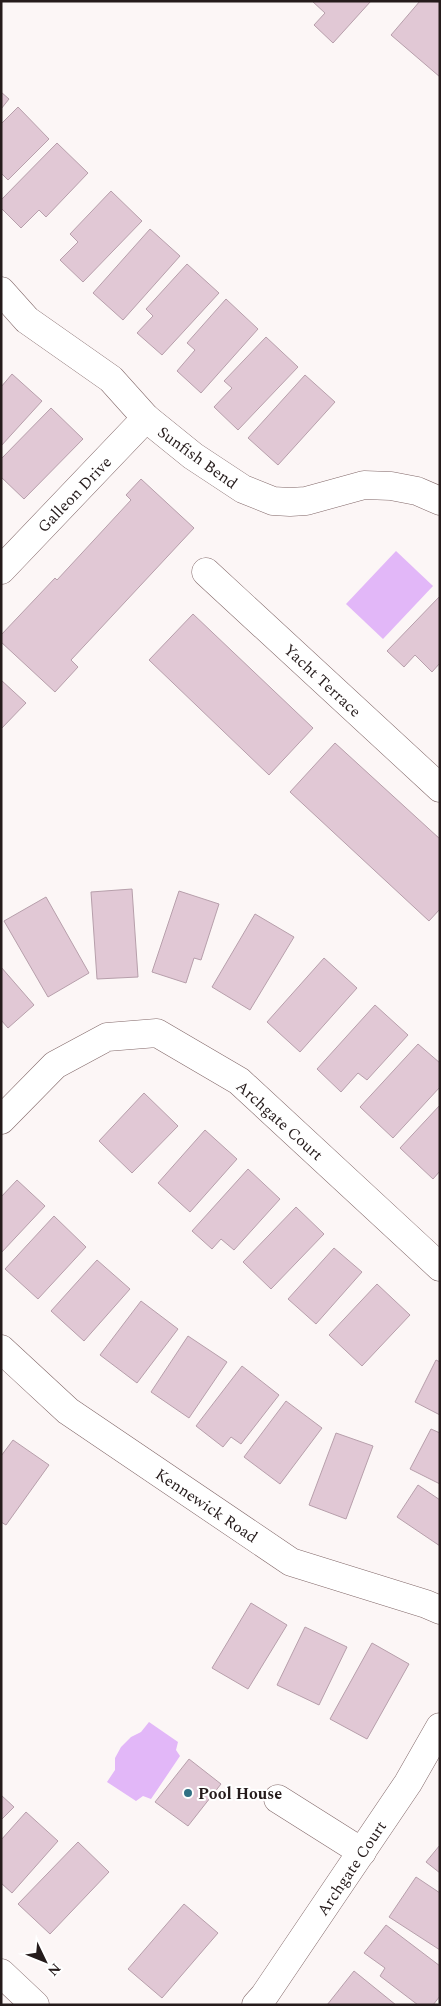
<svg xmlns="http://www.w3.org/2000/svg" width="441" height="2006" font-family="Spectral,serif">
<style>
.water{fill:#e2b7f8}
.building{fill:#e1c8d5;stroke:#b79fab}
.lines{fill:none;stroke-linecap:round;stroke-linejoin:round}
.minor-casing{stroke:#826869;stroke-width:29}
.minor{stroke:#fff;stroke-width:28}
.poi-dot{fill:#307084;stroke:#fff;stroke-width:2}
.labels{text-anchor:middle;stroke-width:4;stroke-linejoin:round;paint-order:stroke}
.street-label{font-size:16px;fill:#251b1b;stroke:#fff}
.poi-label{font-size:16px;font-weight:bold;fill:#251b1b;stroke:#fff;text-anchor:start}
</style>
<rect width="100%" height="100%" fill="#fcf6f6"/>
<g class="water">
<polygon points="396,551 433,586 383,639 346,604"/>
<polygon points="149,1722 178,1742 176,1750 180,1756 151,1799 143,1796 136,1801 107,1782 115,1770 115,1758 121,1747 131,1737 141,1732"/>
</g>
<g class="building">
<polygon points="312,1 371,1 333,43 314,25 325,13"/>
<polygon points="420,1 440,2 440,77 391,35"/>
<polygon points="1,92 9,99 1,109"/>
<polygon points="18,107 49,139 8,180 1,173 1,124"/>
<polygon points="57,143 88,173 46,217 39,210 21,228 1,208 1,200"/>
<polygon points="111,191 142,221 83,282 60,260 78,242 70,234"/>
<polygon points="150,229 180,256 123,320 93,293"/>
<polygon points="187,264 219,293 162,355 137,333 153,316 146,309"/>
<polygon points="226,299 258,329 201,393 177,371 195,350 187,343"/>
<polygon points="266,337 298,367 238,430 214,407 232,388 224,381"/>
<polygon points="12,374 42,401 1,446 1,387"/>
<polygon points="305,375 335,402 278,465 248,438"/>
<polygon points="51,408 83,439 24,499 1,477 1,459"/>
<polygon points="141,479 194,528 71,660 78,667 55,692 1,642 1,635 55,578 57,580 131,500 126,495"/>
<polygon points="440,596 440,663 432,672 415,655 404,667 387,651"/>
<polygon points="193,614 313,728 269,775 149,660"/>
<polygon points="1,680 26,703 1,729"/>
<polygon points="335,743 440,839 440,909 429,921 290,792"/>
<polygon points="132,889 138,977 97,979 91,892"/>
<polygon points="179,891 219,904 201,960 194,958 186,983 152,972"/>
<polygon points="46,897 89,973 48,997 4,921"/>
<polygon points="255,914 294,937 250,1010 212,987"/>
<polygon points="324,958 357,988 300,1052 267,1022"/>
<polygon points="1,967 34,1005 8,1028 1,1020"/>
<polygon points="375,1005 408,1035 367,1080 358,1073 341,1092 317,1069"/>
<polygon points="418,1044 440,1063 440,1087 393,1138 360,1107"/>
<polygon points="144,1093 178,1126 132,1173 99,1141"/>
<polygon points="440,1105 440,1171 433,1179 400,1148"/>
<polygon points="205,1130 237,1159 190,1212 158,1183"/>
<polygon points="248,1169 280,1199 234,1250 221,1239 212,1249 192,1231"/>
<polygon points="17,1180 45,1206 1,1253 1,1197"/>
<polygon points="296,1207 324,1234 271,1289 243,1262"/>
<polygon points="54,1216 86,1247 38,1299 5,1269"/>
<polygon points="334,1248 362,1272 316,1324 288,1299"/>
<polygon points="97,1260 130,1289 84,1341 51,1311"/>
<polygon points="377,1284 410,1315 362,1366 329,1335"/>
<polygon points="141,1301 178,1329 137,1383 100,1355"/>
<polygon points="188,1336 227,1362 189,1418 151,1392"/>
<polygon points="436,1360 440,1362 440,1415 415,1402"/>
<polygon points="242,1366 279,1395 241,1444 231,1437 223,1447 196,1426"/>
<polygon points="286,1401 322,1428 280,1484 244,1457"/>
<polygon points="431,1429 440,1433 440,1484 410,1469"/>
<polygon points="336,1433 373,1446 346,1519 309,1505"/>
<polygon points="13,1440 49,1465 6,1525 1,1522 1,1456"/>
<polygon points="418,1485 440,1500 440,1546 397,1517"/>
<polygon points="251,1603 287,1625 248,1689 212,1668"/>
<polygon points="305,1627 347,1647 319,1705 277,1685"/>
<polygon points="372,1643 409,1664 367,1739 330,1719"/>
<polygon points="189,1759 221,1784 188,1826 155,1802"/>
<polygon points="1,1795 14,1807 1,1820"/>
<polygon points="26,1812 58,1841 12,1893 1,1883 1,1840"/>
<polygon points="78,1842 109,1872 50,1934 18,1904"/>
<polygon points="440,1845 440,1873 426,1862"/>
<polygon points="416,1877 440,1893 440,1950 389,1917"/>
<polygon points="184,1904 218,1933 162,1998 128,1969"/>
<polygon points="386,1925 440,1966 440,1996 433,2005 418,2005 380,1976 385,1968 364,1953"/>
<polygon points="354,1971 396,2005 327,2005"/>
</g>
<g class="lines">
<g class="minor-casing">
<g id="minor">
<polyline points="1,291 27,320 111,379 146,418 193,456 243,489 273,501 290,502 306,501 364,485 391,486 417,491 440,501"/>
<polyline points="1,570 146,418"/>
<polyline points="206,572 440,788"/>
<polyline points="1,1120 55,1065 107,1037 157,1033 239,1081 440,1267"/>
<polyline points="1,1349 68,1411 291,1562 426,1604 440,1610"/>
<polyline points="278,1799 362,1852"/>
<polyline points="1,1973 35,2005"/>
<polyline points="256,2005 264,1996 408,1783 440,1727"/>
</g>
</g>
<use href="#minor" class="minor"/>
</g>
<circle class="poi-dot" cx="188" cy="1793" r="5"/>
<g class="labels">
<g class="street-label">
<text transform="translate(198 457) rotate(36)" y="6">Sunfish Bend</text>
<text transform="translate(74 494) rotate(-46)" y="6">Galleon Drive</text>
<text transform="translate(323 680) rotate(43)" y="6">Yacht Terrace</text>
<text transform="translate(280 1120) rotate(42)" y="6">Archgate Court</text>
<text transform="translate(207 1505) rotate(34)" y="6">Kennewick Road</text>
<text transform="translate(351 1868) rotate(-56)" y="6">Archgate Court</text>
</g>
<g class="poi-label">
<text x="198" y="1799">Pool House</text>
</g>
</g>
<rect width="441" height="2006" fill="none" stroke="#251b1b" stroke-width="5"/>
<g transform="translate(45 1961) rotate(133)" stroke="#ffffff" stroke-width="4" paint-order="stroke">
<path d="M0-4L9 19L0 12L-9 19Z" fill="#251b1b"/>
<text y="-8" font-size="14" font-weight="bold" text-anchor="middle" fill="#251b1b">N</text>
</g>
</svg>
